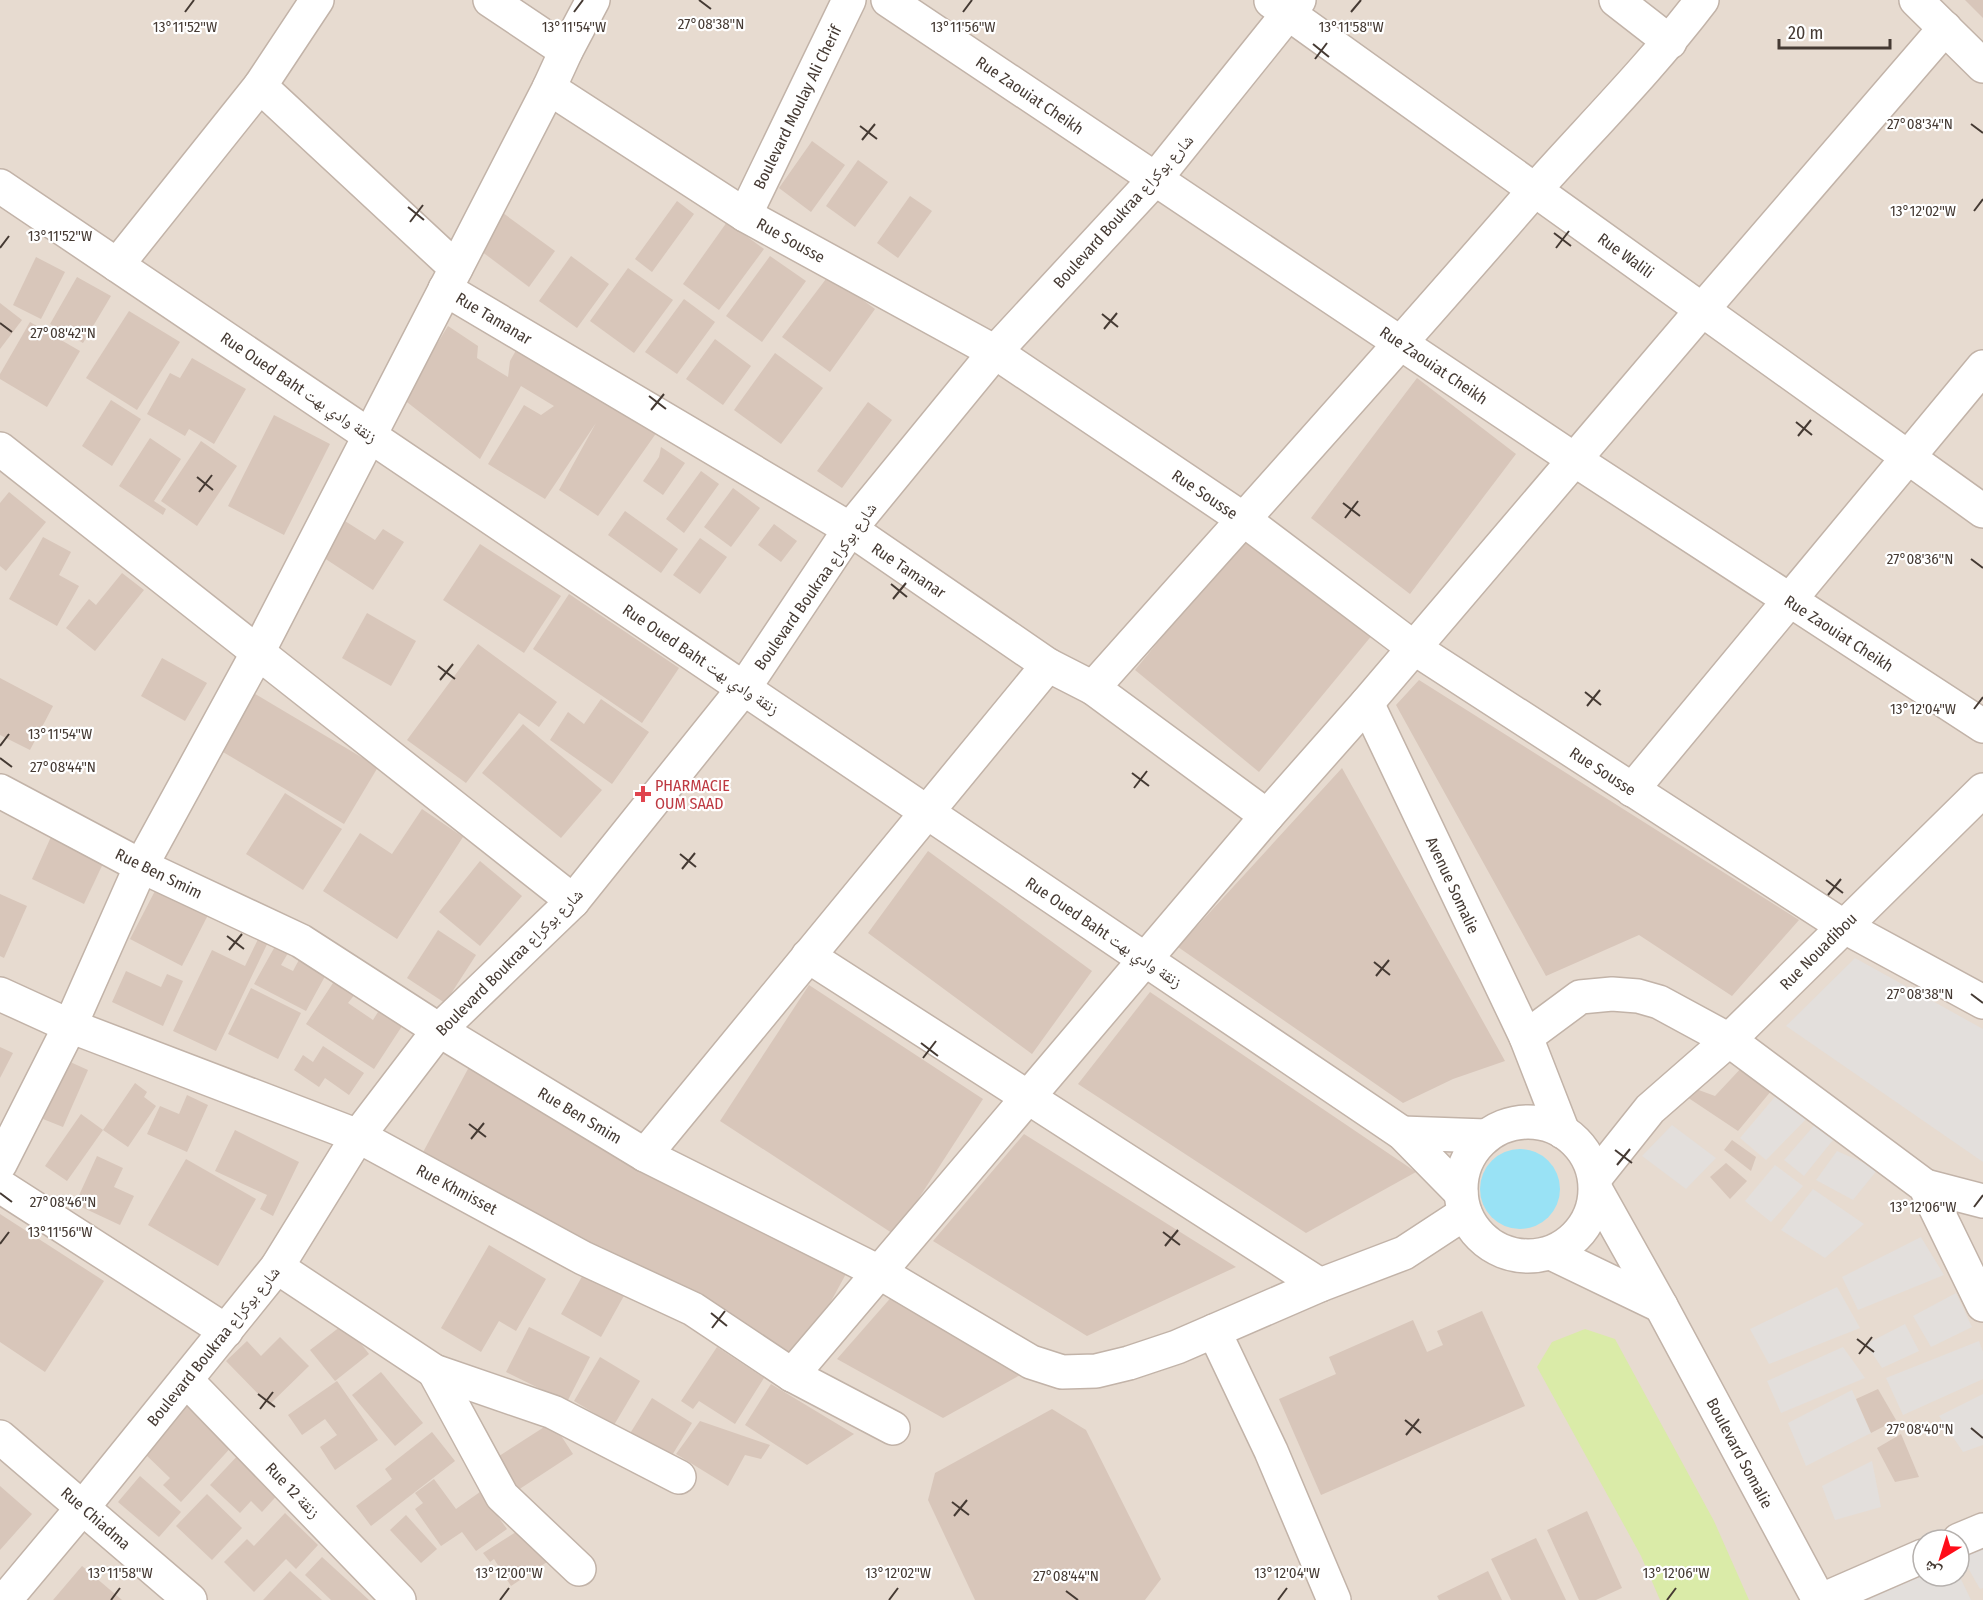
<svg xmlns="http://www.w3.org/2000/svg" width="1983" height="1600" font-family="'Fira Sans Condensed','Noto Naskh Arabic',sans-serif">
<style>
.residential{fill:#e7dbd0;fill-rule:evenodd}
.green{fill:#daeba8}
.parking{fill:#e3dfdc}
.water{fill:#99e2f5}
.building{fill:#d8c6ba}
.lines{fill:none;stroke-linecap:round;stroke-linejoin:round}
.minor-casing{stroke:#c2b3a8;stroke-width:36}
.minor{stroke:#fff;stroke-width:33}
.ticks{fill:none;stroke:#453a33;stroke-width:2}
.health-dot{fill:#e0444e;stroke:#fff;stroke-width:2}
.labels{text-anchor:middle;stroke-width:4.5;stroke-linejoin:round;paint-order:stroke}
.street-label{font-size:16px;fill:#453a33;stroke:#fff}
.health-label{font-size:16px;fill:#be3a42;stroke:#fff;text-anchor:start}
.ticks-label{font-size:15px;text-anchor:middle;fill:#453a33;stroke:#fff;stroke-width:4.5;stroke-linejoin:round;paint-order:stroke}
</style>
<rect width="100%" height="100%" fill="#f3ebe3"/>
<path class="residential" d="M0,0H1983V1600H0ZM1923,1540H1959V1576H1923Z"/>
<polygon class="green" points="1585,1329 1615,1339 1714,1521 1749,1600 1660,1600 1641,1556 1537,1367 1552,1342"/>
<g class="parking">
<polygon points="1855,958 1983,1029 1983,1162 1786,1026"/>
<polygon points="1779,1092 1811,1114 1766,1160 1740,1138"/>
<polygon points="1818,1121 1851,1150 1833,1140 1804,1176 1784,1160"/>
<polygon points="1672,1125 1716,1158 1686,1189 1642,1156"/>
<polygon points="1837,1151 1878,1169 1853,1200 1816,1180"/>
<polygon points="1775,1165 1803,1186 1771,1222 1745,1201"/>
<polygon points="1813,1189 1864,1224 1825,1258 1781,1230"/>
<polygon points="1921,1237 1944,1275 1858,1310 1842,1277"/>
<polygon points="1837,1287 1860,1328 1769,1364 1750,1329"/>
<polygon points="1956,1293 1972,1327 1931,1347 1913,1316"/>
<polygon points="1905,1324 1919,1351 1882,1368 1866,1344"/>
<polygon points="1979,1341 1983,1352 1983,1379 1903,1415 1886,1378"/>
<polygon points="1843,1347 1865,1378 1781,1413 1767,1381"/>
<polygon points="1852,1390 1871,1433 1806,1466 1788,1423"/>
<polygon points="1983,1394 1983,1445 1963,1452 1939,1416"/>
<polygon points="1872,1461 1881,1507 1835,1520 1822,1486"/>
<polygon points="1983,1537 1983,1588 1980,1589 1959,1552"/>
<polygon points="1923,1565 1923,1576 1959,1575 1971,1600 1870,1600 1866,1591"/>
</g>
<circle class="water" cx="1520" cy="1189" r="40"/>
<g class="building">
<polygon points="1965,0 1983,0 1983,18"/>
<polygon points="812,141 845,165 811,212 779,188"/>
<polygon points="858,160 888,182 855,227 826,206"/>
<polygon points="910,196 932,211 898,258 877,243"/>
<polygon points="677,201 694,214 652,272 635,259"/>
<polygon points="503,213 555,251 529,287 477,248"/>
<polygon points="727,222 764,249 719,310 683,284"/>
<polygon points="571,256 609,284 577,328 539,301"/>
<polygon points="770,256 806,281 762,342 726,316"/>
<polygon points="36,257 65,272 41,319 13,305"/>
<polygon points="628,268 673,300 634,353 590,321"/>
<polygon points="829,275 875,309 830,372 782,337"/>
<polygon points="77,277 111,296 83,343 50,324"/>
<polygon points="684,299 715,322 677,374 645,352"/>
<polygon points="0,303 22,320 0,349"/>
<polygon points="129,311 180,342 137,410 86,378"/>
<polygon points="30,322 80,351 47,407 0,379 0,374"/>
<polygon points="448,326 478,346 477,358 508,377 510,361 519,345 657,432 598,516 559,490 596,423 545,499 488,464 524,405 541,415 554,406 521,386 480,459 403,399"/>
<polygon points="715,339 751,366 723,405 686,379"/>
<polygon points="775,353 823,388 781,444 734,410"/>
<polygon points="192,358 246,389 214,444 189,429 185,436 147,414 170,373 180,378"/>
<polygon points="1417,378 1516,454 1410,594 1311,518"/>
<polygon points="111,400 141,419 112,466 82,446"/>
<polygon points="868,402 892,420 842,488 817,471"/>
<polygon points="274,415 330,444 284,535 228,506"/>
<polygon points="150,438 181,459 154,501 166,509 163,515 119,486"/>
<polygon points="201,441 237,466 197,526 161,501"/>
<polygon points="661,447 685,463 663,495 643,481 659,457"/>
<polygon points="701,471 719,484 684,533 666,519"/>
<polygon points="733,488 760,508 731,547 704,527"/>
<polygon points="9,492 46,522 6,571 0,566 0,503"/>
<polygon points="625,511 678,549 661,573 608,535"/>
<polygon points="337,516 375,540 383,529 404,542 373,590 315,552"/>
<polygon points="774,524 797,541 781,562 758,545"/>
<polygon points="1248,532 1373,634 1259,772 1135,670"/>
<polygon points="43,537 71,552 59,575 79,586 57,626 9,599"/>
<polygon points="700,538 727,557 700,594 673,575"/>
<polygon points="480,544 561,596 524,653 443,600"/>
<polygon points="122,573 144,590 95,651 66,628 89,599 96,605"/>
<polygon points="569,594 679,668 642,723 533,649"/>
<polygon points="367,613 416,641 391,686 342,658"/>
<polygon points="478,644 557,702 539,727 519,713 466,783 407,740"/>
<polygon points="162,658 207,683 185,721 141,696"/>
<polygon points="0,678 53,706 30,750 0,735"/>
<polygon points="1419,680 1799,920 1732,996 1639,935 1546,976 1396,705"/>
<polygon points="252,692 378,767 344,824 218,749"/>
<polygon points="601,699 649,732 612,784 550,740 568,712 584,724"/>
<polygon points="523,724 602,790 561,838 482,773"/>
<polygon points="1342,768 1505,1061 1453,1079 1403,1103 1178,947"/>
<polygon points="285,793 342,829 303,890 246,854"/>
<polygon points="422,809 463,837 397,939 323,891 360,833 392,854"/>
<polygon points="55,828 108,853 84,904 32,879"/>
<polygon points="928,851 1092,971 1032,1054 868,933"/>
<polygon points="480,861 522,896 480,946 439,912"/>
<polygon points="156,889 208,915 182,966 130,939"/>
<polygon points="0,894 27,906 4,958 0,956"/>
<polygon points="438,930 476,955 445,1003 407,978"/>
<polygon points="261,933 270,938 216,1051 173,1031 212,950 245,966"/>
<polygon points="278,941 291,948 281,965 293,971 302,954 329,969 306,1011 254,984"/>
<polygon points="126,971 161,987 167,974 183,981 163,1026 112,1002"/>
<polygon points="335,980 355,994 348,1003 373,1020 383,1004 406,1020 374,1069 306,1024"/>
<polygon points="809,985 983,1099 895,1235 720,1121"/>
<polygon points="251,988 301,1013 278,1059 228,1034"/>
<polygon points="1150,992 1416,1172 1306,1233 1078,1084"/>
<polygon points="323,1046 364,1073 349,1095 325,1078 319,1087 294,1070 303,1055 313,1062"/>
<polygon points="0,1047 13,1053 0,1078"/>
<polygon points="68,1061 88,1070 63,1127 43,1119"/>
<polygon points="1745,1064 1776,1085 1738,1131 1687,1097 1696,1089 1715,1096"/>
<polygon points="469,1067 847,1272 799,1360 422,1154"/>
<polygon points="135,1083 147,1092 144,1097 156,1106 128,1147 103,1130"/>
<polygon points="187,1095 208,1105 187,1152 147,1134 160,1106 179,1114"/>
<polygon points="81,1114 103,1130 67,1181 45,1166"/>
<polygon points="235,1130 299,1162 273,1216 260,1209 267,1195 215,1171"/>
<polygon points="1024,1134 1236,1267 1087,1336 933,1241"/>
<polygon points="1732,1140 1756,1157 1751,1171 1724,1150"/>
<polygon points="97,1156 123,1168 114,1187 134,1196 120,1225 75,1204"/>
<polygon points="186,1159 256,1199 218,1266 148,1225"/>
<polygon points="1726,1163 1747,1181 1730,1199 1710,1177"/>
<polygon points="0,1214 104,1281 45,1372 0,1342"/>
<polygon points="489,1245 546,1279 516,1331 499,1321 481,1352 441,1328"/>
<polygon points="584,1273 630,1285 601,1337 561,1314"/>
<polygon points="894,1294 1031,1369 943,1418 837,1359"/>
<polygon points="1482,1311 1525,1406 1321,1495 1279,1399 1336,1374 1329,1357 1413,1320 1427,1352 1443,1345 1437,1331"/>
<polygon points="345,1323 369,1354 335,1381 310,1350"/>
<polygon points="529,1327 590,1357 567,1402 506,1372"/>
<polygon points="280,1337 309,1366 269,1405 226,1361 247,1341 261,1356"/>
<polygon points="717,1347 764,1378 735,1424 699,1401 693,1409 681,1401"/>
<polygon points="600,1357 640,1381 614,1425 574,1401"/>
<polygon points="381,1372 423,1423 395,1446 352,1395"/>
<polygon points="337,1381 378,1440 335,1470 320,1447 337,1435 325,1419 302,1435 288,1415"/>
<polygon points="771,1384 854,1434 807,1465 745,1425"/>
<polygon points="1878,1389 1896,1420 1871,1433 1856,1399"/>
<polygon points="652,1398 692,1423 666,1465 626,1440"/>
<polygon points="189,1401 235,1443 181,1502 163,1485 170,1478 142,1451"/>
<polygon points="1052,1409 1086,1430 1161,1579 1145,1600 975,1600 928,1500 935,1473"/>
<polygon points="700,1421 770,1445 761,1459 745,1455 728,1486 676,1454"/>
<polygon points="552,1422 573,1454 515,1492 493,1460"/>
<polygon points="432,1432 455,1461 371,1526 356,1506 392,1479 385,1469"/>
<polygon points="1901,1434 1919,1477 1895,1482 1877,1448"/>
<polygon points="241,1452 282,1490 262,1512 251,1501 240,1513 210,1485"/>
<polygon points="140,1476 181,1512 159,1537 118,1502"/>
<polygon points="434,1479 456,1509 480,1492 507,1529 476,1551 462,1532 441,1546 415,1509 423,1503 415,1493"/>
<polygon points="0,1486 32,1514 0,1550"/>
<polygon points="207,1494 242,1528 212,1560 176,1526"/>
<polygon points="1587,1511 1622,1588 1596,1600 1579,1600 1547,1530"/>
<polygon points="285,1513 318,1545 296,1569 286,1559 254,1592 224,1562 247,1539 254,1546"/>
<polygon points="406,1515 437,1549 421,1563 390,1530"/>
<polygon points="527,1525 550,1560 511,1586 494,1559 490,1562 483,1553"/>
<polygon points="1536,1538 1566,1600 1511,1600 1491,1559"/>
<polygon points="322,1557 369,1600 331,1600 305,1575"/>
<polygon points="82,1566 122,1600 53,1600"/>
<polygon points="290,1571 322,1600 263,1600"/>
<polygon points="1488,1571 1502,1600 1439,1600 1437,1596"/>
</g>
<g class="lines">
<g class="minor-casing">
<g id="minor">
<polyline points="490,0 566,51"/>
<polyline points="888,0 1575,460 1983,726"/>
<polyline points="1616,0 1670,42"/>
<polyline points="1916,0 1983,66"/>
<polyline points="1271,1 1983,511"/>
<polyline points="260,86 456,268"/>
<polyline points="549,88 745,215 995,352 1243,519 1414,648 1843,926 1983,1002"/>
<polyline points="0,186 1402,1133 1461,1193"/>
<polyline points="745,215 849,0"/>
<polyline points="117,265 260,86 317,0"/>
<polyline points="445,289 850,529 1048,665 1093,688 1267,816"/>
<polyline points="0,449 573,901"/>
<path d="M1093,688C1237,526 1383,365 1525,201C1584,134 1648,71 1702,0"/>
<polyline points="1367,703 1526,1037 1563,1132"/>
<polyline points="1632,790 1983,367"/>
<polyline points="0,791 141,866 301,941 439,1030 645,1155 879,1272 1031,1362 1062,1372 1096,1371 1129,1363 1177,1347 1320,1285 1404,1253 1465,1213"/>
<polyline points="808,956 1320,1285"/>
<polyline points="0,994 70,1026 358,1136 583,1258 693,1309 792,1375 893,1428"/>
<polyline points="1526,1037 1580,997 1612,994 1638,996 1659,1002 1729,1040 1925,1186 1983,1305"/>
<circle cx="1528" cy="1189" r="67"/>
<polyline points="1402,1133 1486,1136"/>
<polyline points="645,1155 1048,665"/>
<polyline points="0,1164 70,1026 141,866 258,652 549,88 566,51 593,0"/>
<polyline points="1595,1178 1650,1109 1729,1040 1983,790"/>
<polyline points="0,1186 226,1331"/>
<polyline points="1925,1186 1983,1201"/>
<polyline points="1596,1190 1661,1306 1819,1600"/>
<polyline points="1551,1253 1661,1306"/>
<polyline points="277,1267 434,1371 553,1412 679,1477"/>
<polyline points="1214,1331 1271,1451 1334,1600"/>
<polyline points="434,1371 502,1496 579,1569"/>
<polyline points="792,1375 1267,816 1367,703 1702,310 1945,28"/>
<polyline points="186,1380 399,1600"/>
<polyline points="0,1437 190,1600"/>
<polyline points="1959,1540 1983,1530"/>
<polyline points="5,1600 83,1507 277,1267 358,1136 439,1030 573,901 744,688 850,529 995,352 1156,178 1299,0"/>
<polyline points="1822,1600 1923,1556"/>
</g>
</g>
<use href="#minor" class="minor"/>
</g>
<path class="ticks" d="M699,0L711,9M185,12L194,0M574,12L583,0M963,12L972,0M1351,12L1361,0M1313,44L1329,57M1315,59L1327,43M1971,124L1983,133M860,126L877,139M862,140L875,124M408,207L424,220M1974,211L1983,199M410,222L423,205M1554,233L1571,246M0,248L9,236M1556,248L1569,231M1102,314L1118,327M0,323L12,332M1104,329L1117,313M649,396L666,409M651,410L664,394M1796,422L1812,435M1798,436L1811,420M197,477L213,490M199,492L212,475M1343,503L1360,516M1345,518L1358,501M1971,559L1983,568M891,584L907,597M893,599L906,583M438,666L455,679M440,680L453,664M1585,692L1601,705M1587,706L1600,690M1974,709L1983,697M0,746L9,734M0,758L12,767M1132,773L1149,786M1134,788L1147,771M680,854L696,867M682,869L695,853M1826,880L1843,893M1828,895L1841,879M227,936L244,949M229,950L242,934M1374,962L1390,975M1376,976L1389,960M1971,994L1983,1003M921,1043L938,1056M923,1058L936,1041M469,1124L486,1137M471,1139L484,1123M1615,1150L1632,1163M1617,1165L1630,1149M0,1193L12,1202M1974,1207L1983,1195M1163,1232L1180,1245M0,1244L9,1232M1165,1246L1178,1230M711,1313L727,1326M712,1328L725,1311M1857,1339L1874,1352M1859,1354L1872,1337M258,1394L275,1407M260,1409L273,1392M1405,1420L1421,1433M1971,1428L1983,1438M1406,1435L1419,1419M952,1502L969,1515M954,1516L967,1500M1066,1591L1078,1600M111,1600L120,1588M500,1600L509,1588M889,1600L898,1588M1278,1600L1287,1588M1667,1600L1676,1588"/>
<path class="health-dot" d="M640 785h6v6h6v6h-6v6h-6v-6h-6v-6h6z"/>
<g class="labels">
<g class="street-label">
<text transform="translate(1030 95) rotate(34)" y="6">Rue Zaouiat Cheikh</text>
<text transform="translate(797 107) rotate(-64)" y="6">Boulevard Moulay Ali Cherif</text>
<text transform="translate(1123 211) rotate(-48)" y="6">Boulevard Boukraa شارع بوكراع</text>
<text transform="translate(791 240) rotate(29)" y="6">Rue Sousse</text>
<text transform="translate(1626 255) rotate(36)" y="6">Rue Walili</text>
<text transform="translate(494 318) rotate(31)" y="6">Rue Tamanar</text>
<text transform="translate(1434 365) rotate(34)" y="6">Rue Zaouiat Cheikh</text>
<text transform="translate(299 387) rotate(34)" y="6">Rue Oued Baht زنقة وادي بهت</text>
<text transform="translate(1205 494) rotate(34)" y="6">Rue Sousse</text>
<text transform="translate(909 570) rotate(34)" y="6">Rue Tamanar</text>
<text transform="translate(815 586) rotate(-55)" y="6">Boulevard Boukraa شارع بوكراع</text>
<text transform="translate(1839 633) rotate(33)" y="6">Rue Zaouiat Cheikh</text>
<text transform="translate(701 659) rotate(34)" y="6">Rue Oued Baht زنقة وادي بهت</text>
<text transform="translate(1603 771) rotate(33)" y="6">Rue Sousse</text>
<text transform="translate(159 873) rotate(26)" y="6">Rue Ben Smim</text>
<text transform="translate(1453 885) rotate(65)" y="6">Avenue Somalie</text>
<text transform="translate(1104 932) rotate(34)" y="6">Rue Oued Baht زنقة وادي بهت</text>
<text transform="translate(1818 951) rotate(-45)" y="6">Rue Nouadibou</text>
<text transform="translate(509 962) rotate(-45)" y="6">Boulevard Boukraa شارع بوكراع</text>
<text transform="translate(580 1115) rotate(31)" y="6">Rue Ben Smim</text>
<text transform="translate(457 1189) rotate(28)" y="6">Rue Khmisset</text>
<text transform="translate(213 1346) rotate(-51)" y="6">Boulevard Boukraa شارع بوكراع</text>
<text transform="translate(1740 1453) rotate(62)" y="6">Boulevard Somalie</text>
<text transform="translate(293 1490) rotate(46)" y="6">Rue 12 زنقة</text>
<text transform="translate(96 1518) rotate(41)" y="6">Rue Chiadma</text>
</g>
<g class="health-label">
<text x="655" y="791">PHARMACIE<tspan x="655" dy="18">OUM SAAD</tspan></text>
</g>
</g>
<g class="ticks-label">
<text x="711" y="29">27°08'38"N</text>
<text x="1351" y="32">13°11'58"W</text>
<text x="185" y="32">13°11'52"W</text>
<text x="574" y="32">13°11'54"W</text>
<text x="963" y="32">13°11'56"W</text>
<text x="1920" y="129">27°08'34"N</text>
<text x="1923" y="216">13°12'02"W</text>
<text x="60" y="241">13°11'52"W</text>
<text x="63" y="338">27°08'42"N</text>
<text x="1920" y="564">27°08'36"N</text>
<text x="1923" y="714">13°12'04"W</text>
<text x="60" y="739">13°11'54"W</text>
<text x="63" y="772">27°08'44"N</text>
<text x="1920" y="999">27°08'38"N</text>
<text x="63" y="1207">27°08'46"N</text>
<text x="1923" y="1212">13°12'06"W</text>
<text x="60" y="1237">13°11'56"W</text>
<text x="1920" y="1434">27°08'40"N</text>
<text x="120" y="1578">13°11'58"W</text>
<text x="509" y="1578">13°12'00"W</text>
<text x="898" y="1578">13°12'02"W</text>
<text x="1287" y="1578">13°12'04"W</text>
<text x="1676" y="1578">13°12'06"W</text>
<text x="1066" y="1581">27°08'44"N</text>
</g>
<g transform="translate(1941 1558) rotate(218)"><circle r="28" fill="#ffffff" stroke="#b5b0ad" stroke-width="1.5"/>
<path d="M0-4.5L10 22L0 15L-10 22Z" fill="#ff0d19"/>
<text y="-9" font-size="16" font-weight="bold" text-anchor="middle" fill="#453a33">ش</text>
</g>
<path d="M1779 39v9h111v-9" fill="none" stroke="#453a33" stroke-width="3"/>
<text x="1788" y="39" font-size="18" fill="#453a33" stroke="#ffffff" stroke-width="4.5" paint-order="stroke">20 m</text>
</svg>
